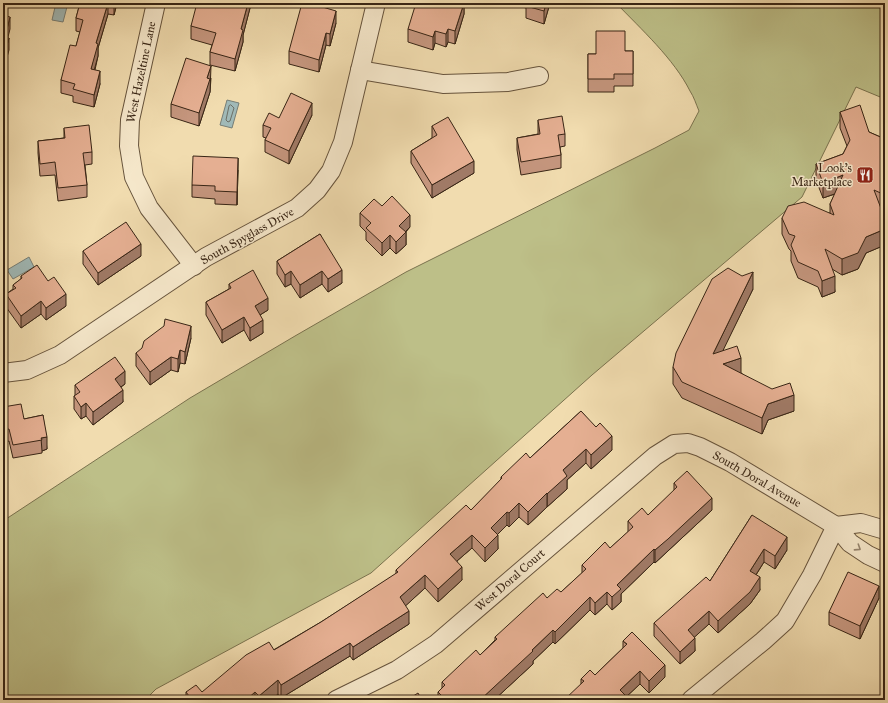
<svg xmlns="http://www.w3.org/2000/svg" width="888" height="703" font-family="'IM FELL Great Primer',serif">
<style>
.green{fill:#bdbf88;stroke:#7a724e}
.water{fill:#a0b9b7;stroke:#767e76}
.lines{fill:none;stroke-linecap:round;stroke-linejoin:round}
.shore{stroke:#6c6f66;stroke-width:1}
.minor-casing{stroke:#66533c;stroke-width:20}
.minor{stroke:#f6e8cb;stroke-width:18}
.wall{fill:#c5967e;stroke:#382515}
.shaded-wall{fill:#a07a66;stroke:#382515}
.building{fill:#e5af92;stroke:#382515}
.oneway{stroke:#978670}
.labels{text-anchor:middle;stroke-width:3;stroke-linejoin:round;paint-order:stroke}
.street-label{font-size:12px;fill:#382515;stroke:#f6e8cb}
.poi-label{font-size:12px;fill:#382515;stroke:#f6e8cb;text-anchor:end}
</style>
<rect width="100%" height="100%" fill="#f1dcaf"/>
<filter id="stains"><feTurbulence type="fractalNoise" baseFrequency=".005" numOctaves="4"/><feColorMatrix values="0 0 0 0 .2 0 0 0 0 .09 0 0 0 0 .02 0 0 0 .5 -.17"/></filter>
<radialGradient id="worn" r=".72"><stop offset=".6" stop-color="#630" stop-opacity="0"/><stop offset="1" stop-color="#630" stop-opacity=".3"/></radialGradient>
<path class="green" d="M616,3H885V99L856,87L802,197L592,375L371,573L156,689L145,700H3V521L190,398L295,336L406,272L655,148L689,130L699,111C696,104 694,97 690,91C674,59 641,29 616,3Z"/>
<g class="water">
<polygon points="56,3 68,3 63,22 52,20"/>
<polygon points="227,100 239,103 232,128 220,125"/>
<polygon points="29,257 34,267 13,279 7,270"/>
</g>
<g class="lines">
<polygon class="shore" points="231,105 234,108 230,121 228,122 226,120 229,106"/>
<g class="minor-casing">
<g id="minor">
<polyline points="156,3 130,120 129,146 134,177 149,208 194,266"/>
<polyline points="360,70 443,84 508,82 539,76"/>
<polyline points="3,373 27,370 60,355 206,257 297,208 317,190 331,171 343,142 376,3"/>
<polyline points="836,526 861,523 885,530"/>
<polyline points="336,700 397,670 436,644 655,456 674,444 688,443 700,447 730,462 836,526 850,543 868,555 885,563"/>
<polyline points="691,700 763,641 785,621 812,575 836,526"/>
</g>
</g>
<use href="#minor" class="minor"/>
</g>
<g class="wall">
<polygon points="80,3 117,3 114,15 108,14 98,48 98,56 95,70 100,84 94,107 73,102 73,96 61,93 61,80 76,46 80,32 76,31 76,18"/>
<polygon points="250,3 250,8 243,35 243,42 235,71 210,65 210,52 212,45 191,39 191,26 202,4"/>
<polygon points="464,3 464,14 455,44 448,42 446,47 435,43 433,50 408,42 408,29"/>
<polygon points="509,3 550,3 544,24 526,18 526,8"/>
<polygon points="336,23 330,46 326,45 319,72 289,64 289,51"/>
<polygon points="625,51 633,51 633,86 614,86 614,92 588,92 588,54 596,54"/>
<polygon points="211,78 210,92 199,126 171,117 171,104"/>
<polygon points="840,112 869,132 885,139 885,211 881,209 885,219 885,245 866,253 858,269 842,275 832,269 835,292 822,297 818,287 798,278 791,261 791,251 789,249 782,234 782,218 830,213 830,204 835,194 823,198 816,180 816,164 843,154 847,146 840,128"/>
<polygon points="312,115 289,164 265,152 265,140 266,138 263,137 263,125 279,118"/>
<polygon points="538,120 565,134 565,146 560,147 561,155 561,168 521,175 517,150 517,138 538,134"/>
<polygon points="432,126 474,173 432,198 411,163 411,151 432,138"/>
<polygon points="64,128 92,152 92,164 85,165 87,185 87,197 58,201 55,175 40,176 38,153 38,141 64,138"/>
<polygon points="238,170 237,205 215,204 215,199 192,197 192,185"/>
<polygon points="382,206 410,227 406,232 406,245 396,254 390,248 382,256 366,240 366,232 360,226 360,213"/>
<polygon points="320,234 342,283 328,292 322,284 300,298 291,284 285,287 277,274 277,261"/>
<polygon points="83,251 141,256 98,285 83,264"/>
<polygon points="21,276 66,306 46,320 41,314 21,328 6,307 6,294 13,289 13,285 21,279"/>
<polygon points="229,284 268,310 260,315 263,333 250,341 244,330 222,343 206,315 206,302 229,289"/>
<polygon points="753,289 722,351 741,373 794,411 768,420 762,434 682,398 673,384 673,367"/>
<polygon points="191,338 185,364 180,363 178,372 171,370 150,385 136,366 136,353"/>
<polygon points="125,384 121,387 123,402 93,425 86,416 81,419 74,409 74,396 75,396 75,385"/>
<polygon points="3,407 24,419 43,415 47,449 42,451 42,453 13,458 9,441 3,443"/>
<polygon points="581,411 612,450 591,469 586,463 567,480 567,489 547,507 528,525 519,517 509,527 507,525 497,535 498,549 485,562 472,548 457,561 462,580 438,602 425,588 405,606 409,624 353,660 350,656 281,698 278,694 271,700 186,700 186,692 202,692 321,622 396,574 396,570 471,510 501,480 501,477 530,458"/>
<polygon points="674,483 712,510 668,551 655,563 654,562 621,594 621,602 612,610 607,604 595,615 590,610 555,644 553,642 533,661 533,664 494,700 438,700 438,692 442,688 442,682 480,655 495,640 495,637 547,598 561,592 582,573 582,565 610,548 628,532 628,521 648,515 674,491"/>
<polygon points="752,515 787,550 775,569 764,562 756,575 760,590 750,604 718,633 709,624 694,637 695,651 680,664 654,636 654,623 710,581"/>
<polygon points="879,598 860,639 829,625 829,612"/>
<polygon points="623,641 665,677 649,693 640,684 626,697 626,700 581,684 581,679 595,675 623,648"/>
</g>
<g class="shaded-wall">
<polygon points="108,3 108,14 98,48 98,56 91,82 91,69 96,43"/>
<polygon points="114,3 117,3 114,15"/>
<polygon points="248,3 250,3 250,8 243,35 243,42 235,71 235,59 241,29"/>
<polygon points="464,3 464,14 455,44 455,31"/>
<polygon points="546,3 550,3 544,24 544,11"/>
<polygon points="336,11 336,23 330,46 330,34"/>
<polygon points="10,17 10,29 5,49 5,37"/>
<polygon points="448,29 448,42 446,47 446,34"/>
<polygon points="435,31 435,43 433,50 433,37"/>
<polygon points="326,33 326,45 319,72 319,60"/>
<polygon points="9,38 9,50 3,72 3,60"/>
<polygon points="211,66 210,92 199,126 199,113 207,78"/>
<polygon points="100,71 100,84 94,107 94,95"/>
<polygon points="312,103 312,115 289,164 289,151"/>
<polygon points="238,158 238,170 237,205 237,192"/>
<polygon points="474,161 474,173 432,198 432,185"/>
<polygon points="843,175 843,191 823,198 823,183"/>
<polygon points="410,215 410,227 399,238 399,226"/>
<polygon points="885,229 885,245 866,253 858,269 842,275 842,259 866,237"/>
<polygon points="406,232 406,245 396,254 396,242"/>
<polygon points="390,235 390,248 382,256 382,243"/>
<polygon points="141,244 141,256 98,285 98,273"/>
<polygon points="342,270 342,283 328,292 328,279"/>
<polygon points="291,271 291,284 285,287 285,275"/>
<polygon points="322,271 322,284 300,298 300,285"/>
<polygon points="753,272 753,289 713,371 713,354"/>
<polygon points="835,276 835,292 822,297 822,281"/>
<polygon points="66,294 66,306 46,320 46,308"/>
<polygon points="268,298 268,310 255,318 255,306"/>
<polygon points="41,301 41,314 21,328 21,316"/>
<polygon points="244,317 244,330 222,343 222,330"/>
<polygon points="263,320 263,333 250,341 250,328"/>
<polygon points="191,326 191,338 185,364 185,352"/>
<polygon points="180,350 180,363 178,372 178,359"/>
<polygon points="171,357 171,370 150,385 150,372"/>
<polygon points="741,358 741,374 723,364"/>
<polygon points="125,371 125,384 115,391 115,379"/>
<polygon points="123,390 123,402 93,425 93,412"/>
<polygon points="794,395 794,411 768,420 762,434 762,418 768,404"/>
<polygon points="86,403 86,416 81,419 81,407"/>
<polygon points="612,436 612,450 591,469 591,455"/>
<polygon points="47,437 47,449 42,451 41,438"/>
<polygon points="586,449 586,463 567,480 567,489 547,507 547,494 563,470"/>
<polygon points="547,493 547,507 528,525 528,512"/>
<polygon points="712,498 712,510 655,563 655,550"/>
<polygon points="519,503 519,517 509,527 509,513"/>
<polygon points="507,512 507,525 491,541 491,528"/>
<polygon points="472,535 472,548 450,567 450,554"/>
<polygon points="498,535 498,549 485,562 485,548"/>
<polygon points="787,537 787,550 775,569 775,556"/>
<polygon points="654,549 654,562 621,594 621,602 612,610 612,597 617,585"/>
<polygon points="764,549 764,562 750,584 750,571"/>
<polygon points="462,567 462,580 438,602 438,589"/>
<polygon points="425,575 425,588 400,611 400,597"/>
<polygon points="760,577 760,590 750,604 718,633 718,621"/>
<polygon points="879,586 879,598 860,639 860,626"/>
<polygon points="607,592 607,604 595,615 595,603"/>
<polygon points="590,597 590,610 555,644 555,632"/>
<polygon points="409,611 409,624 353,660 353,647"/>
<polygon points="709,611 709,624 688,643 688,630"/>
<polygon points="553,630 553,642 533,661 533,664 494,700 480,700"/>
<polygon points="695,638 695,651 680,664 680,652"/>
<polygon points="350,643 350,656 281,698 281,685"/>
<polygon points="665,665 665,677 649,693 649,681"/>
<polygon points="640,671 640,684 626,697 626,700 620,700 620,690"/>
<polygon points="278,680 278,694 271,700 259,700 259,696"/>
<polygon points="255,692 255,700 246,700"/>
</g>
<g class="building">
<polygon points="80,3 108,3 96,43 98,44 91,69 100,71 94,95 73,89 75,84 61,80 70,45 76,46 83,20 76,18"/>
<polygon points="197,3 202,4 202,3 248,3 241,29 243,30 235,59 210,52 216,33 191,26"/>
<polygon points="302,3 309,3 336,11 330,34 326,33 319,60 289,51"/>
<polygon points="416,3 464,3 455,31 448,29 446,34 435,31 433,37 408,29"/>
<polygon points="527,3 546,3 544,11 526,6"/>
<polygon points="3,15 10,17 5,37 9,38 3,60"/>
<polygon points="596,31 625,31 625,51 633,51 633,74 614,74 614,79 588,79 588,54 596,54"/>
<polygon points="186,58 211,66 207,78 210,79 199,113 171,104"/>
<polygon points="291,93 312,103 289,151 265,140 271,128 263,125 269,113 279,118"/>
<polygon points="860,105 869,132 885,139 885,195 874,190 885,219 885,229 866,237 858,253 842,259 825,249 835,276 822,281 818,271 798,262 791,245 795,236 789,234 782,218 788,206 804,202 834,215 830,204 843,175 823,183 816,164 843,154 850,140 840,112"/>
<polygon points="562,116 565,134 558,135 561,155 521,162 517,138 540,134 538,120"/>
<polygon points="448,117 474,161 432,185 411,151 437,135 432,126"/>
<polygon points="89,125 92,152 83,153 87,185 58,188 55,162 40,164 38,141 65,138 64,128"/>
<polygon points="193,156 238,158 237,192 215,191 215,186 192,185"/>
<polygon points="392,196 410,215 399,226 406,232 396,242 390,235 382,243 366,228 371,223 360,213 374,199 382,206"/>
<polygon points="126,222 141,244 98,273 83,251"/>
<polygon points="320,234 342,270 328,279 322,271 300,285 291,271 285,275 277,261"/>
<polygon points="37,265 48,281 54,277 66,294 46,308 41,301 21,316 6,294 16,288 13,285 22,278 21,276"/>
<polygon points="728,268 742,276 753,272 713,354 737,346 741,358 723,364 772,389 790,383 794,395 768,404 762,418 682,382 673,367 676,353 712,279"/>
<polygon points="253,270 268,298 255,306 263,320 250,328 244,317 222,330 206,302 231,288 229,284"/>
<polygon points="165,319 191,326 185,352 180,350 178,359 171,357 150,372 136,353 142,348 144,341 164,326"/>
<polygon points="115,357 125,371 115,379 123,390 93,412 86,403 81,407 74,396 80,392 75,385"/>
<polygon points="21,404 24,419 43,415 47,437 41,438 42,440 13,445 9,429 3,430 3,407"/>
<polygon points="581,411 596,427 600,423 612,436 591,455 586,449 563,470 567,476 547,494 547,493 528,512 519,503 509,513 507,512 491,528 498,535 485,548 472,535 450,554 462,567 438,589 425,575 400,597 409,611 353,647 350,643 281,685 278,680 259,696 255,692 246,700 192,700 186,692 196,685 202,692 246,655 269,642 274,650 321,622 398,572 396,570 466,505 471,510 502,478 501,477 526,453 530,458"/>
<polygon points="687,471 712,498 668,539 655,550 654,549 617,585 621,589 612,597 607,592 595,603 590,597 555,632 553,630 532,650 533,651 480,700 446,700 438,692 445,685 442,682 476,650 480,655 497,639 495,637 543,593 547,598 557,589 561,592 586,569 582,565 605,542 610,548 633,527 628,521 642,508 648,515 677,487 674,483"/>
<polygon points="752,515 787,537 775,556 764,549 750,571 760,577 750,592 718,621 709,611 688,630 695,638 680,652 654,623 706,577 710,581"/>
<polygon points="848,572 879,586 860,626 829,612"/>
<polygon points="632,632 665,665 649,681 640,671 620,690 626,696 622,700 564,700 584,681 581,679 590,670 595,675 627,644 623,641"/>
<polygon points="418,693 422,700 407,700"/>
</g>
<defs><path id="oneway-chevron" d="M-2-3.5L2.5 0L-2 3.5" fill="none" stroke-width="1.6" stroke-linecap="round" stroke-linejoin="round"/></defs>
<use class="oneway" href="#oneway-chevron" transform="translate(858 548) rotate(33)"/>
<defs>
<g id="restaurant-square" transform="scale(0.9)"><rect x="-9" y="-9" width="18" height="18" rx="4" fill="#8f2418" stroke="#f6e8cb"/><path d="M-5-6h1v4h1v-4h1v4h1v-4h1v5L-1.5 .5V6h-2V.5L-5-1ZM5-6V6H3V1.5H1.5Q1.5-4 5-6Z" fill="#fff"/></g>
</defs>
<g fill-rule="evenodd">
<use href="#restaurant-square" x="865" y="175"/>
</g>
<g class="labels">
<g class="street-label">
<text transform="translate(141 72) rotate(-78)" y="4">West Hazeltine Lane</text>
<text transform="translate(247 236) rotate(-29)" y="4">South Spyglass Drive</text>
<text transform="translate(757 479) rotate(30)" y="4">South Doral Avenue</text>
<text transform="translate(510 580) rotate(-41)" y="4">West Doral Court</text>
</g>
<g class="poi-label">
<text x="852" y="172">Look's<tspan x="852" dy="14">Marketplace</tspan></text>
</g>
</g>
<rect width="888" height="703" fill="none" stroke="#f1dcaf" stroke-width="16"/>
<rect x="4" y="4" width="880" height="695" fill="none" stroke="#382515" stroke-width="2"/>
<rect x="8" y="8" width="872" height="687" fill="none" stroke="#382515"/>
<rect width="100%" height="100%" filter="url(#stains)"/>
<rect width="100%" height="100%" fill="url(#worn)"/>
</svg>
